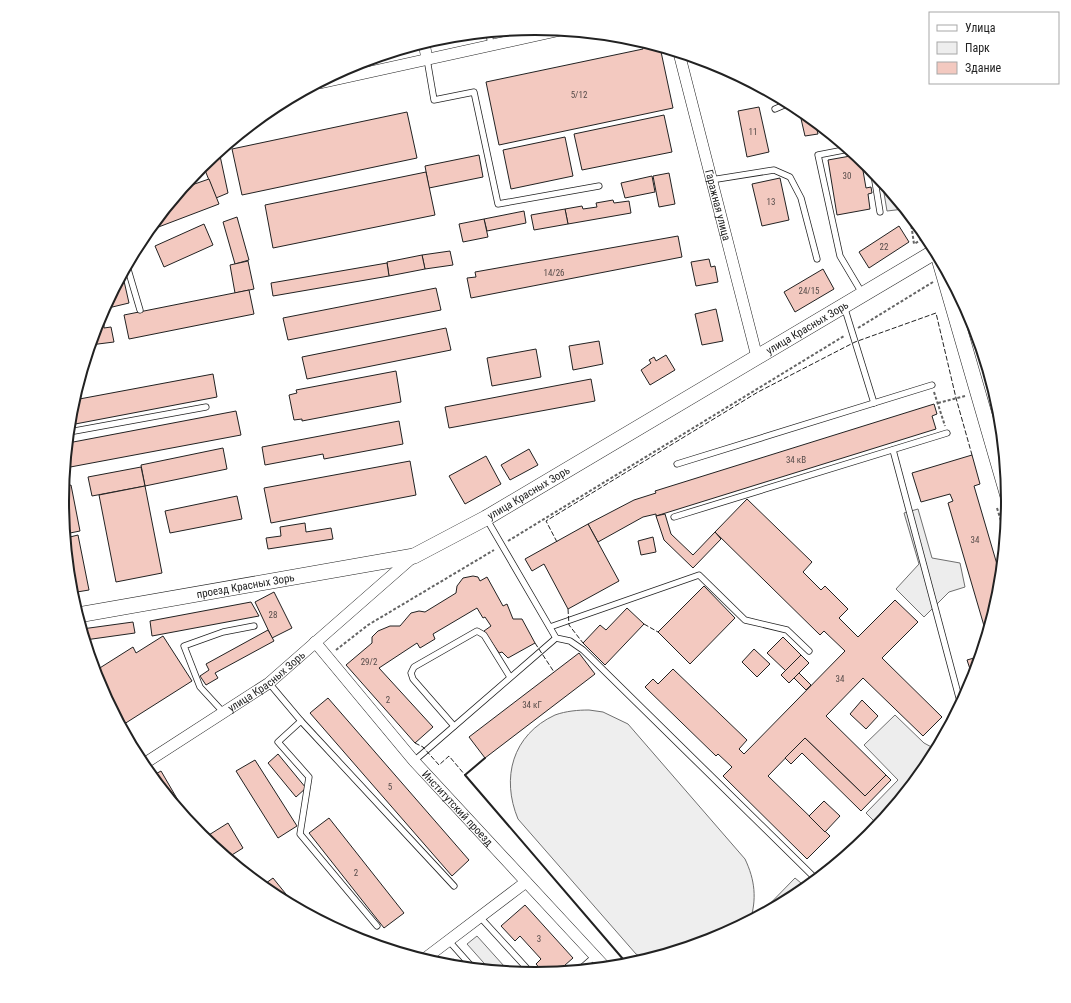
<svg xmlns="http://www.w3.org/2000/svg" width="1071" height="1003" font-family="'Roboto Condensed',sans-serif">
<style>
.green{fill:#eee;stroke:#6f6f6f}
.parking{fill:#ededed;stroke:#6f6f6f}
.building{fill:#f3c9c0;stroke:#222}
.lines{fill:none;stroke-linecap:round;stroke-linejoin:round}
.lane-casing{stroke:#222;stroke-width:7}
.street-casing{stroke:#222;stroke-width:12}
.secondary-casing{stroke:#222;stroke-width:16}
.path{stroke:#646464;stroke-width:2;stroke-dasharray:3 2;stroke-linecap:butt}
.lane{stroke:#fff;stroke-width:5.5}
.street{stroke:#fff;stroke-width:11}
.secondary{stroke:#fff;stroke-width:15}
.fence{stroke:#222;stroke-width:1;stroke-dasharray:5 2;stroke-linecap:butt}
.wall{stroke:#222;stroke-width:2}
.labels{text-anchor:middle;stroke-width:3;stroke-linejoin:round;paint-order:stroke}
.number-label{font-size:9px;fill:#564c4a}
.street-label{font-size:11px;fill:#222;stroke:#fff}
.rim{fill:none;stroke:#222;stroke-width:2}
</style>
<rect width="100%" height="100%" fill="#fff"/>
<g class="green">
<path d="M589,710L603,712L628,724L745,859C755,880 757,899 750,921L716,939L646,960L636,954L518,819C501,778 512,735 555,715C566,711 578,710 589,710Z"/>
<polygon points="795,878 807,888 798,895 756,918"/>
</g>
<g class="parking">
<polygon points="882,181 904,207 904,209 887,211"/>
<polygon points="918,509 932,558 960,563 965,587 949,592 924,617 896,589 919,564 904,513"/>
<polygon points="895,715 924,743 937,750 929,765 879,826 866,813 898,780 864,745"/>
<polygon points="477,936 504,966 498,971 491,971 467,944"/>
</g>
<g class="building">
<polygon points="642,41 660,47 673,108 499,145 486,82 643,49"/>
<polygon points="765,90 774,94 766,96"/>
<polygon points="759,107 769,152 747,157 738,111"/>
<polygon points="799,110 815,122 818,134 805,136"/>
<polygon points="407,112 417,158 242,195 232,149"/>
<polygon points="664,115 672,152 582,170 574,134"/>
<polygon points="565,137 573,176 511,189 503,150"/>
<polygon points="219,151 228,193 216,198 203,165"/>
<polygon points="479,155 483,177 429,188 425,166"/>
<polygon points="856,155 861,159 866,188 871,187 872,193 868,194 870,209 837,215 828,160"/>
<polygon points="426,172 435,215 273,248 265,205"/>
<polygon points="669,173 675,204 659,207 653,176"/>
<polygon points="652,176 655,192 625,198 621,183"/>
<polygon points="780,178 789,220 762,226 752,184"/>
<polygon points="209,179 219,204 148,231 183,188"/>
<polygon points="613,200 614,203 629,201 631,213 568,224 565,209 582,206 583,209 597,207 596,203"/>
<polygon points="565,209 568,224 534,230 531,215"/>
<polygon points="524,211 526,223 487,231 484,219"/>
<polygon points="237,217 249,260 235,264 223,222"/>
<polygon points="484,219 488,237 463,242 459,224"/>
<polygon points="204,224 213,245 164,267 155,246"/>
<polygon points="899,226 909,242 869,268 859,252"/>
<polygon points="678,236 682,257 471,298 467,278 476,277 475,272"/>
<polygon points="450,251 453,265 425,269 422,255"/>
<polygon points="422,255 425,269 389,276 387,262"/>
<polygon points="709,259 711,267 715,266 718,282 696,286 691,262"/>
<polygon points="248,261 254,289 235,293 230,265"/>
<polygon points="387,263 389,276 273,296 271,283"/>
<polygon points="823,269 834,289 795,312 784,292"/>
<polygon points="124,281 129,303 104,309 118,283"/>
<polygon points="436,288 441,310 288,340 283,318"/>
<polygon points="249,290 254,314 129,339 124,315"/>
<polygon points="716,309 723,341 702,345 695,314"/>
<polygon points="104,324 104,328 111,327 114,342 90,345 96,326"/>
<polygon points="446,328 451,350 307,379 302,357"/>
<polygon points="599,341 603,364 573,370 569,346"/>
<polygon points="536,349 541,377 492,386 487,358"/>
<polygon points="666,355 675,370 650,385 641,370 651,363 649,360 654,357 656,361"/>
<polygon points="396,371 401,402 302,421 302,419 294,420 289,395 297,393 296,390"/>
<polygon points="213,374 217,397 70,425 74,400"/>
<polygon points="591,379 595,401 449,428 445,407"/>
<polygon points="934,404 937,414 932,416 936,429 656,516 656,514 643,517 598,542 588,524 634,500 656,493 655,491"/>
<polygon points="236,411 241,435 65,468 68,443"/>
<polygon points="399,421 403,444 324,459 323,454 265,465 262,447"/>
<polygon points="223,448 227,469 145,486 141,465"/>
<polygon points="529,449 538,465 510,480 501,465"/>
<polygon points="972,455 980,484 974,486 1001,578 1000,594 987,636 948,503 953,501 950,494 921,502 912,473"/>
<polygon points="486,456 501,484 465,504 449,476"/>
<polygon points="410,461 416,495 271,523 264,488"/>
<polygon points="141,467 145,486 92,496 88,477"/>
<polygon points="71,485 80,531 65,534 62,501 63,487"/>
<polygon points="145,486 162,573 116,582 99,495"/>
<polygon points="237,496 242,519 170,533 165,511"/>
<polygon points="747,499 812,562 803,572 821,590 825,586 848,609 839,618 858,637 895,600 918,622 882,658 942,717 923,736 863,678 826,716 886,775 865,796 805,738 768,776 830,836 807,859 723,776 732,767 718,754 716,756 645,687 653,679 658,684 673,669 747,740 739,749 744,754 845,651 824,631 820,635 715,532"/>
<polygon points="665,514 671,534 693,555 715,532 721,539 693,568 664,540 656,516"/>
<polygon points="305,523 306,532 331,528 333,539 268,549 266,538 281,536 280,527"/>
<polygon points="588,524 619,581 568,609 544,564 532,571 525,559"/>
<polygon points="78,535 89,590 71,593 66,538"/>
<polygon points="653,537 656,552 641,555 638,541"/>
<polygon points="473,576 478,577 480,581 487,577 503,606 507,604 513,619 522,619 535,643 508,658 502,652 499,653 484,631 491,626 485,617 483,618 477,608 433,634 435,639 420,648 417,643 379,668 433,727 415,743 346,665 372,643 372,637 378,631 390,626 400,626 411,613 419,611 425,612 456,593 457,586 463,578"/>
<polygon points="704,586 735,618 690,664 658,632"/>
<polygon points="274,592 292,628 272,638 255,602"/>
<polygon points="251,602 259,616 152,636 150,621"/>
<polygon points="627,608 644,624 605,665 583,643 600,625 606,630"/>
<polygon points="133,622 135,633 85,640 82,629"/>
<polygon points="268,630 274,641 215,673 218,678 206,685 200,676 209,670 206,664"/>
<polygon points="163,636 192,681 121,726 98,682 95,671 133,647 136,653"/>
<polygon points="783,637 801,655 786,671 767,653"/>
<polygon points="754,649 770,664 757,677 742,662"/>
<polygon points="579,653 595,674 485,758 469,737"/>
<polygon points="801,655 809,663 789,683 781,675"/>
<polygon points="981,656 974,681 967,660"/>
<polygon points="799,673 811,685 806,690 794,678"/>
<polygon points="328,698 469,860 452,876 310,713"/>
<polygon points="862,700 878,716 866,729 850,714"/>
<polygon points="805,738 865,796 886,775 891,780 861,811 802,753 791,764 785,758"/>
<polygon points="278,754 306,788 296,797 268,763"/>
<polygon points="255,760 297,826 278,838 236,771"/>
<polygon points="161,771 193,826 152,776"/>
<polygon points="824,801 840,816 825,832 809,816"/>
<polygon points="329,818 404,913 384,928 309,833"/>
<polygon points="228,823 243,848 227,858 204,838"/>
<polygon points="273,878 298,909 272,895 262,886"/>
<polygon points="525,905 573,958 556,973 545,974 536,964 541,959 520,936 515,941 501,926"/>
<polygon points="454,959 462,968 445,966"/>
</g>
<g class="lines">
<g class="lane-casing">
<g id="lane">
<polyline points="489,33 491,45"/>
<polyline points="427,59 434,100 474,92 498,204 599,186"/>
<polyline points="775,109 789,103"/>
<polyline points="849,149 818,155 840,256 862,293"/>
<polyline points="873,169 880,212"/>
<polyline points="711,180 774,170 790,177 801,198 817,259"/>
<polyline points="127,266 140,310"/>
<polyline points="844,306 874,403"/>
<polyline points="69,432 206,407"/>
<polyline points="893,450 961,705"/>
<polyline points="677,464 932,385"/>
<polyline points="674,517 947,433"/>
<polyline points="486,518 556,638 570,641 583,650 817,880"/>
<polyline points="550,627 699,575 745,620 787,630 809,651"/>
<polyline points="269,683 301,721 454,886"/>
<polyline points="224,713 200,687 184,646 223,632 254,626"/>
<polyline points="301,721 278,742 309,777 300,834 377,926"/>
<polyline points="454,726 413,679 411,673 414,667 477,631 484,635 510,677"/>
<polyline points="414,761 556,638"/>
<polyline points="480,917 533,975"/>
<polyline points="448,940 474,969"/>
<polyline points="578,971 595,956"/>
</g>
</g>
<g class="street-casing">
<g id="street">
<polyline points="424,43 427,59"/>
<path id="s1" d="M679,53L757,357"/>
<polyline points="320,83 561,30"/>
<path id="s2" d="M315,642L414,761L606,968"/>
<path id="s3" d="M142,765L269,683L414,556"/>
<polyline points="423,960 526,882"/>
</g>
</g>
<g class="secondary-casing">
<g id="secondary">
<polyline points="938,255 1009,500"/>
<path id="s4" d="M78,615L414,556L486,518L936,251"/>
</g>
</g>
<g class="path">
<polyline points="910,216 914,244 927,236"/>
<polyline points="858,328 933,282"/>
<polyline points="934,392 945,426"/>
<polyline points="938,403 965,396"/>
<polyline points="997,508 1006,537"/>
<polyline points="508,541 844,336"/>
<polyline points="336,650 368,625 494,550"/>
</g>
<use href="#lane" class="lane"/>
<use href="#street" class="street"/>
<use href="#secondary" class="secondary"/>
<g class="fence">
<polyline points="557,542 546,521 758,392 855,342 936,313 956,398 972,455"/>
<polyline points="568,609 569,625 583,643"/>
<polyline points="644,624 658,632"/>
<polyline points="535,643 554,672"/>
<polyline points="415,743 423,747 439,765 449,756 465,775"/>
</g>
<polyline class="wall" points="485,758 465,775 629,966"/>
</g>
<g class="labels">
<g class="number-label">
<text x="579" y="98">5/12</text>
<text x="753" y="135">11</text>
<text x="847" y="179">30</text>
<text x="771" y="205">13</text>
<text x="884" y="250">22</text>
<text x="554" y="276">14/26</text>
<text x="809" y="294">24/15</text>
<text x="796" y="463">34 кВ</text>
<text x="975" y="543">34</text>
<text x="273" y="618">28</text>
<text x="369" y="665">29/2</text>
<text x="840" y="682">34</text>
<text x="388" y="703">2</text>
<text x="532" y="708">34 кГ</text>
<text x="390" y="790">5</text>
<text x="356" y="876">2</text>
<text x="539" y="942">3</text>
</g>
<g class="street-label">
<text dy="4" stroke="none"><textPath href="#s1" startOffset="157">Гаражная улица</textPath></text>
<text dy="4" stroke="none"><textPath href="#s4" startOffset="796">улица Красных Зорь</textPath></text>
<text dy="4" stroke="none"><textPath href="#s4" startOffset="472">улица Красных Зорь</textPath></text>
<text dy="4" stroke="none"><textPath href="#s4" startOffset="170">проезд Красных Зорь</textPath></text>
<text dy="4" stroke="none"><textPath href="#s3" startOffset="150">улица Красных Зорь</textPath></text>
<text dy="4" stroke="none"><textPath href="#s2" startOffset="219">Институтский проезд</textPath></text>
</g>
</g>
<path d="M0 0H1071V1003H0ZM69 501a466 466 0 1 1 932 0a466 466 0 1 1-932 0Z" fill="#fff" fill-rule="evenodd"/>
<path class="rim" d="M69 501a466 466 0 1 1 932 0a466 466 0 1 1-932 0Z"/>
<rect x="929" y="12" width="130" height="72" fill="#ffffff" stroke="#a7a7a7"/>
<rect x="937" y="25" width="20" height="6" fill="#ffffff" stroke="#a7a7a7"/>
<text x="965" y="32" font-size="12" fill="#222222">Улица</text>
<rect x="937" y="42" width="20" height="12" fill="#eeeeee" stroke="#a7a7a7"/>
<text x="965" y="52" font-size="12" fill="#222222">Парк</text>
<rect x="937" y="62" width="20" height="12" fill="#f3c9c0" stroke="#a7a7a7"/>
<text x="965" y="72" font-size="12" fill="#222222">Здание</text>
</svg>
